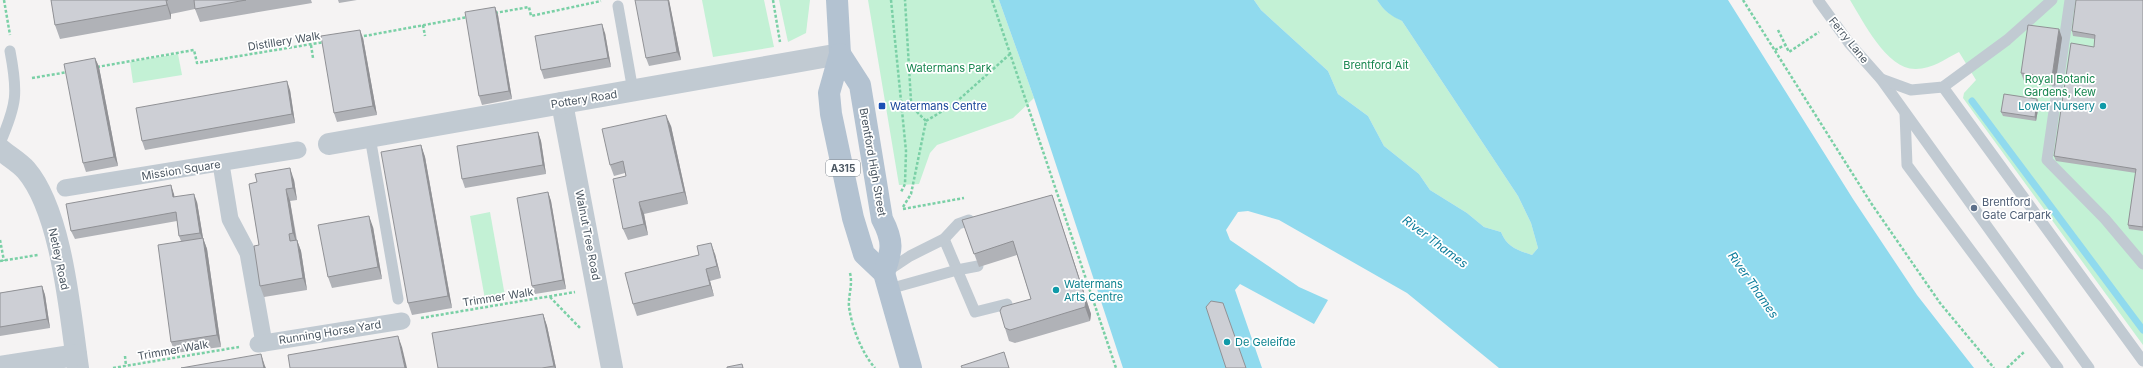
<svg xmlns="http://www.w3.org/2000/svg" width="2143" height="368" font-family="Inter,sans-serif">
<style>
.green{fill:#c3f1d5}
.water{fill:#90daee}
.lines{fill:none;stroke-linecap:round;stroke-linejoin:round}
.stream{stroke:#90daee;stroke-width:7}
.path{stroke:#7ad0a6;stroke-width:2.5;stroke-dasharray:3 2;stroke-linecap:butt}
.service{stroke:#c1cad2;stroke-width:11}
.pedestrian{stroke:#c1cad2;stroke-width:17}
.minor{stroke:#c1cad2;stroke-width:22}
.primary{stroke:#b3c2d1;stroke-width:22}
.wall{fill:#b0b2b7}
.shaded-wall{fill:#909195}
.building{fill:#cdcfd5;stroke:#909195}
.transit-dot{fill:#1a4fb4;stroke:#fff;stroke-width:1.5}
.culture-dot{fill:#0f9aa8;stroke:#fff;stroke-width:1.5}
.service-dot{fill:#5c6f8a;stroke:#fff;stroke-width:1.5}
.labels{text-anchor:middle;stroke-width:3.5;stroke-linejoin:round;paint-order:stroke}
.shield{fill:#fff;stroke:#808990;stroke-width:1}
.shield-label{font-size:10px;font-weight:bold;fill:#4a5661}
.street-label{font-size:11px;fill:#4a5661;stroke:#fff}
.park-label{font-size:11px;fill:#17864f;stroke:#fff}
.transit-label{font-size:11px;fill:#164399;stroke:#fff;text-anchor:start}
.culture-label{font-size:11px;fill:#0d838f;stroke:#fff;text-anchor:start}
.service-label{font-size:11px;fill:#4e5e75;stroke:#fff;text-anchor:start}
.water-label{font-size:12px;font-style:italic;fill:#0c7c9b;stroke:#fff}
</style>
<rect width="100%" height="100%" fill="#f5f3f3"/>
<g class="green">
<polygon points="702,0 764,0 774,47 713,57"/>
<polygon points="779,0 810,0 806,33 788,42"/>
<polygon points="868,0 999,0 1034,98 1013,118 937,145 930,153 919,184 899,185"/>
<path d="M1254,0H1377C1384,11 1391,15 1402,21L1518,196L1531,223L1538,248L1532,255C1517,250 1507,247 1501,232L1484,227L1467,213L1430,190L1419,174L1384,146L1368,116L1338,94L1328,71L1261,10Z"/>
<path d="M1850,0H2143V345L1963,98L1964,93L1976,80L1959,52C1945,59 1932,69 1916,69C1887,70 1863,21 1850,0Z"/>
<polygon points="178,54 182,75 133,83 130,62"/>
<polygon points="490,212 505,296 485,299 470,216"/>
</g>
<path class="water" d="M999,0H1254L1261,10L1328,71L1338,94L1368,116L1384,146L1419,174L1430,190L1467,213L1484,227L1501,232C1507,247 1517,250 1532,255L1538,248L1531,223L1518,196L1402,21C1391,16 1384,11 1377,0H1728L1853,199L1917,295L1974,368H1499L1407,293L1279,220L1248,211L1238,212L1226,230L1230,240L1299,287L1328,300L1314,324L1240,284L1235,290L1262,368H1123L1034,98Z"/>
<g class="lines">
<polyline class="stream" points="1972,101 2143,330"/>
<g class="path">
<polyline points="4,0 10,35"/>
<polyline points="773,0 780,42"/>
<polyline points="891,0 906,151 905,184 901,192"/>
<polyline points="992,0 1116,368"/>
<polyline points="1743,0 1871,203 1940,303 1994,368"/>
<polyline points="495,13 529,7 531,16 601,1"/>
<polyline points="423,25 425,36"/>
<polyline points="1778,30 1789,52 1819,32"/>
<polyline points="359,37 468,17"/>
<polyline points="311,45 313,58"/>
<polyline points="1775,50 1785,45"/>
<polyline points="97,67 194,50 197,63 324,42"/>
<polyline points="32,78 68,72"/>
<polyline points="926,121 954,104 1010,54"/>
<polyline points="903,207 911,194 926,121 915,110 911,101 905,0"/>
<polyline points="903,209 964,198"/>
<polyline points="0,240 4,261"/>
<polyline points="0,261 38,255"/>
<path d="M850,273C853,285 848,296 849,307C852,328 862,353 875,368"/>
<polyline points="550,297 581,329"/>
<polyline points="421,318 575,292"/>
<polyline points="125,356 126,366"/>
<polyline points="113,368 239,347"/>
<polyline points="2007,368 2024,352"/>
</g>
<g class="service">
<polyline points="1818,0 1849,43 1881,79 2089,368"/>
<polyline points="2070,0 2047,160 2105,219 2143,264"/>
<polyline points="618,6 633,91"/>
<polyline points="1881,79 1911,90 1943,87 2007,40 2052,0"/>
<polyline points="1943,87 2143,361"/>
<polyline points="1905,113 1907,165 2058,368"/>
<polyline points="370,137 398,299"/>
<path d="M0,143C17,104 18,93 10,51"/>
<polyline points="944,239 975,312 1007,304"/>
<polyline points="886,272 910,256 944,239 958,224 969,220"/>
<polyline points="889,289 957,270 978,266"/>
</g>
<g class="pedestrian">
<polyline points="221,164 230,219 248,253 264,343"/>
<polyline points="65,188 298,150"/>
<polyline points="258,344 402,321"/>
</g>
<g class="minor">
<polyline points="562,103 612,368"/>
<polyline points="329,144 840,54"/>
<path d="M0,149C8,156 19,162 26,170C62,212 70,313 78,368"/>
<polyline points="0,367 76,355"/>
</g>
<g class="primary">
<polyline points="837,0 840,54 829,93 831,114 853,218 864,254 884,273 911,368"/>
<path d="M840,54L860,85L882,219C894,242 892,250 884,273"/>
</g>
</g>
<g class="wall">
<polygon points="51,0 311,0 312,3 200,22 195,9 171,14 171,19 60,39 55,25"/>
<polygon points="338,0 357,0 339,3"/>
<polygon points="669,0 681,60 649,66 646,58"/>
<polygon points="2143,0 2143,231 2129,229 2128,225 2136,173 2056,161 2054,156 2094,47 2095,39 2073,36 2072,31"/>
<polygon points="495,7 498,15 512,99 482,105 479,96"/>
<polygon points="2059,29 2062,38 2055,86 2024,81 2021,73"/>
<polygon points="605,33 611,67 544,79 541,70"/>
<polygon points="363,38 377,115 337,122 334,113"/>
<polygon points="95,58 99,67 118,166 86,172 83,163"/>
<polygon points="290,90 295,123 145,150 142,141"/>
<polygon points="2037,99 2039,104 2036,121 2003,116 2001,112"/>
<polygon points="671,126 688,204 644,214 648,235 628,240 623,229 626,176 625,173 614,176 610,165"/>
<polygon points="538,132 541,141 546,174 465,188 462,179"/>
<polygon points="421,145 425,157 452,308 412,315 408,303"/>
<polygon points="294,180 297,200 290,201 297,240 301,251 307,290 264,297 260,286 259,245 249,184"/>
<polygon points="171,185 174,197 197,202 203,238 207,249 221,347 175,353 171,342 181,241 179,236 177,221 75,239 71,231"/>
<polygon points="548,192 551,201 566,289 535,294 532,286"/>
<polygon points="1052,195 1091,314 1090,321 1015,343 1009,341 1005,328 1031,299 1017,255 979,267 962,220"/>
<polygon points="373,227 382,279 332,288 328,277"/>
<polygon points="715,254 721,278 710,281 714,296 637,316 633,304"/>
<polygon points="42,286 45,295 50,328 0,336 0,293"/>
<polygon points="543,314 547,326 556,368 438,368"/>
</g>
<g class="shaded-wall">
<polygon points="166,0 171,14 171,19 167,5"/>
<polygon points="668,0 669,0 681,60 677,52"/>
<polygon points="495,7 498,15 512,99 509,91"/>
<polygon points="602,24 605,33 611,67 608,58"/>
<polygon points="2059,29 2062,38 2055,86 2052,77"/>
<polygon points="360,30 363,38 377,115 373,106"/>
<polygon points="95,58 99,67 118,166 114,157"/>
<polygon points="287,81 290,90 295,123 292,114"/>
<polygon points="2037,99 2039,104 2036,121 2035,117"/>
<polygon points="666,115 671,126 688,204 684,192"/>
<polygon points="538,132 541,141 546,174 543,165"/>
<polygon points="421,145 425,157 452,308 448,296"/>
<polygon points="290,168 294,180 297,200 293,188"/>
<polygon points="171,185 174,194 176,206 173,197"/>
<polygon points="286,189 290,201 297,245 293,233"/>
<polygon points="548,192 551,201 566,289 563,280"/>
<polygon points="194,194 197,202 203,238 207,249 221,347 217,335 203,241 200,233"/>
<polygon points="1052,195 1091,314 1090,321 1085,307"/>
<polygon points="639,202 644,214 648,235 644,224"/>
<polygon points="369,216 373,227 382,279 378,267"/>
<polygon points="297,240 301,251 307,290 303,278"/>
<polygon points="711,243 715,254 721,278 717,266"/>
<polygon points="706,269 710,281 714,296 710,285"/>
<polygon points="42,286 45,295 50,328 47,319"/>
<polygon points="543,314 547,326 556,368 555,368 554,366"/>
<polygon points="398,336 402,347 407,368 405,368"/>
<polygon points="261,354 265,366 266,368 264,368"/>
</g>
<g class="building">
<polygon points="51,0 168,0 166,0 167,5 55,25"/>
<polygon points="194,0 246,0 195,9"/>
<polygon points="635,0 668,0 677,52 646,58"/>
<polygon points="2076,0 2143,0 2143,227 2128,225 2136,169 2054,156 2071,43 2094,47 2095,35 2072,31"/>
<polygon points="495,7 509,91 479,96 465,12"/>
<polygon points="602,24 608,58 541,70 535,36"/>
<polygon points="2028,25 2059,29 2052,77 2021,73"/>
<polygon points="360,30 373,106 334,113 321,36"/>
<polygon points="95,58 114,157 83,163 64,64"/>
<polygon points="287,81 292,114 142,141 136,108"/>
<polygon points="2004,94 2037,99 2035,117 2001,112"/>
<polygon points="666,115 684,192 639,202 644,224 623,229 613,179 626,176 623,161 610,165 602,129"/>
<polygon points="538,132 543,165 462,179 457,146"/>
<polygon points="421,145 448,296 408,303 381,152"/>
<polygon points="290,168 293,188 286,189 293,233 289,234 290,241 297,240 303,278 260,286 254,246 259,245 249,184 257,182 255,174"/>
<polygon points="171,185 173,197 194,194 200,233 179,236 176,212 71,231 66,204"/>
<polygon points="548,192 563,280 532,286 517,198"/>
<polygon points="1052,195 1086,300 1085,307 1010,330 1005,328 1000,311 1002,307 1031,299 1013,241 974,254 962,220"/>
<polygon points="369,216 378,267 328,277 318,225"/>
<polygon points="203,238 217,335 171,342 158,245"/>
<polygon points="711,243 717,266 706,269 710,285 633,304 625,273 699,255 697,246"/>
<polygon points="42,286 47,319 0,327 0,293"/>
<polygon points="1211,301 1223,303 1246,368 1226,368 1206,307"/>
<polygon points="543,314 554,366 542,368 438,368 432,333"/>
<polygon points="398,336 405,368 290,368 288,355"/>
<polygon points="1004,352 1009,368 962,368 961,366"/>
<polygon points="261,354 264,368 181,368"/>
<polygon points="742,364 743,368 727,368 727,367"/>
</g>
<rect class="transit-dot" x="878" y="102" width="8" height="8" rx="2"/>
<g class="culture-dot">
<circle cx="2103" cy="106" r="4"/>
<circle cx="1056" cy="290" r="4"/>
<circle cx="1227" cy="342" r="4"/>
</g>
<circle class="service-dot" cx="1974" cy="208" r="4"/>
<g class="labels">
<rect class="shield" x="826" y="160" width="34" height="16" rx="3"/>
<g class="shield-label">
<text x="843" y="172">A315</text>
</g>
<g class="street-label">
<text transform="translate(1849 40) rotate(51)" y="4">Ferry Lane</text>
<text transform="translate(284 41) rotate(-9)" y="4">Distillery Walk</text>
<text transform="translate(584 99) rotate(-9)" y="4">Pottery Road</text>
<text transform="translate(873 162) rotate(80)" y="4">Brentford High Street</text>
<text transform="translate(181 170) rotate(-9)" y="4">Mission Square</text>
<text transform="translate(588 235) rotate(79)" y="4">Walnut Tree Road</text>
<text transform="translate(59 259) rotate(78)" y="4">Netley Road</text>
<text transform="translate(498 297) rotate(-9)" y="4">Trimmer Walk</text>
<text transform="translate(330 332) rotate(-9)" y="4">Running Horse Yard</text>
<text transform="translate(173 350) rotate(-10)" y="4">Trimmer Walk</text>
</g>
<g class="park-label">
<text x="1376" y="69">Brentford Ait</text>
<text x="949" y="72">Watermans Park</text>
<text x="2060" y="83">Royal Botanic<tspan x="2060" dy="13">Gardens, Kew</tspan></text>
</g>
<g class="transit-label">
<text x="890" y="110">Watermans Centre</text>
</g>
<g class="culture-label">
<text x="2095" y="110" text-anchor="end">Lower Nursery</text>
<text x="1064" y="288">Watermans<tspan x="1064" dy="13">Arts Centre</tspan></text>
<text x="1235" y="346">De Geleifde</text>
</g>
<g class="service-label">
<text x="1982" y="206">Brentford<tspan x="1982" dy="13">Gate Carpark</tspan></text>
</g>
<g class="water-label">
<text transform="translate(1435 242) rotate(37)" y="4">River Thames</text>
<text transform="translate(1753 285) rotate(55)" y="4">River Thames</text>
</g>
</g>
</svg>
